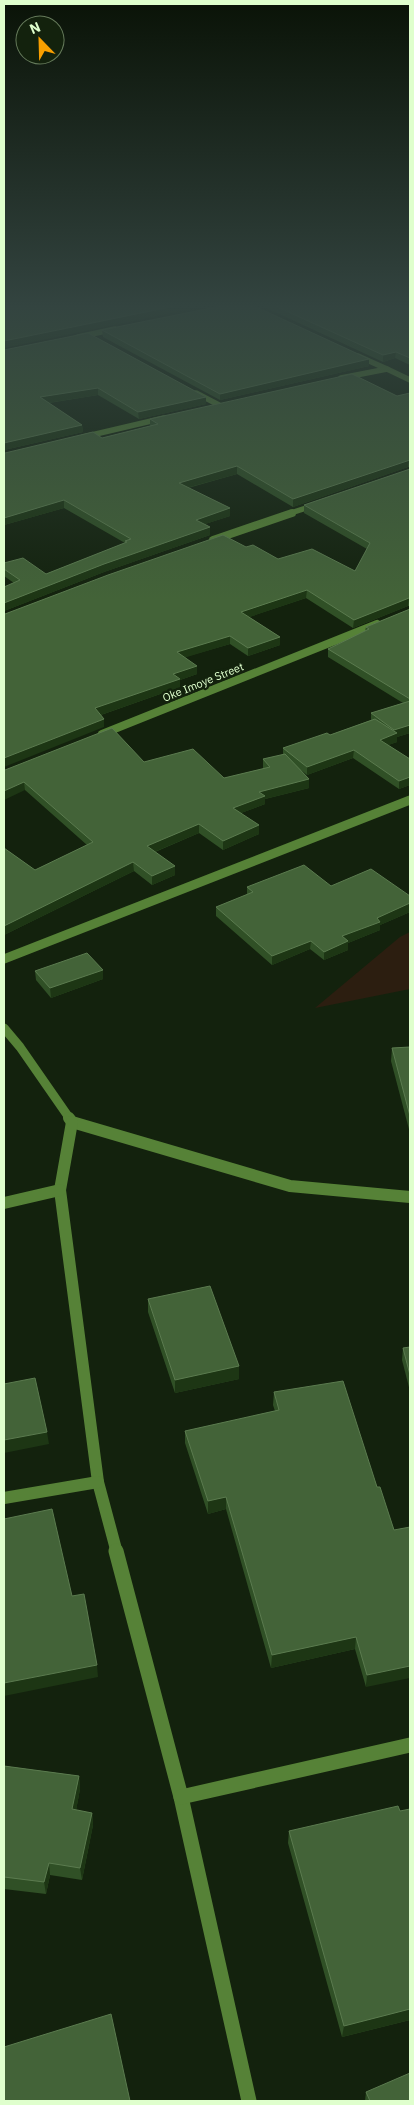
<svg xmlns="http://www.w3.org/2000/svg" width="414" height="2105" font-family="'IBM Plex Sans',sans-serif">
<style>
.green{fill:#2c1e10}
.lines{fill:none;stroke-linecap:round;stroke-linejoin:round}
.street-far4{stroke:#568237;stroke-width:5.5}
.street-far3{stroke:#568237;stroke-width:8}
.street-far2{stroke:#568237;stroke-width:9}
.street-far1{stroke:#568237;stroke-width:12}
.street{stroke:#568237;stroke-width:15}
.wall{fill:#305026}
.shaded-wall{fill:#1d3614}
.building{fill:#436338;stroke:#5b7b4f}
.labels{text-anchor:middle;stroke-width:5;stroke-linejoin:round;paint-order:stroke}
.far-street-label{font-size:11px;fill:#dfffcd;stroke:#13220d}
</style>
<rect width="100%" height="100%" fill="#13220d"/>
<polygon class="green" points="410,932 410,989 315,1008 400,937"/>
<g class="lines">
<g class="street-far4">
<polyline points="78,337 115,329"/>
<polyline points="358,356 387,369"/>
<polyline points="341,378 387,369 410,380"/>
<polyline points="196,393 219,405"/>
<polyline points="83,437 164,418"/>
<polyline points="288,514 315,505"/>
</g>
<g class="street-far3">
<polyline points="213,540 292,513"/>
<polyline points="102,734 377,624"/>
</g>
<g class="street-far2">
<polyline points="4,959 410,800"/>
<polyline points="4,1028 20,1047 70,1119"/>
</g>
<g class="street-far1">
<polyline points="69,1118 72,1122 290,1186 410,1197"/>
<polyline points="72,1122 60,1190 98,1482 117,1553"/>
<polyline points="4,1203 60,1190"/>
<polyline points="4,1498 98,1482"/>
</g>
<g class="street">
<polyline points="116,1551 181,1797 249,2101"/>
<polyline points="181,1797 410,1745"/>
</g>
</g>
<g class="wall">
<polygon points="260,305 410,305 410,365 395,358 383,362"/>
<polygon points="102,330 369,366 220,400 103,337"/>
<polygon points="4,350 206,404 139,419 98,395 49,403 82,425 83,432 4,450"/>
<polygon points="410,393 410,467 408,467 293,507 237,474 188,488 230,516 205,524 210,527 210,535 104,572 4,611 4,587 14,583 4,576 4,563 46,574 125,543 64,508 4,525 4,452 5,453 102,438 150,426 150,419 397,396"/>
<polygon points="410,469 410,606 408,606 353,628 306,598 249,617 280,637 280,645 248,656 230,644 185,657 197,674 180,680 180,687 101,715 104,719 104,727 5,614 246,547 278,559 355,571 367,549 304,513 304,505"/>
<polygon points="410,609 410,733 397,737 397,742 388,745 410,759 410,785 399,789 353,758 307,775 301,770 309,779 309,788 265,799 265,804 241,813 259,834 223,850 199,833 155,852 175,866 175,875 152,885 134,871 4,935 4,848 35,870 87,845 25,790 5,770 144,762 224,778 264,769 263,768 263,759 283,755 283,748 330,735 371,720 371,713 403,703 328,657 328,649 365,631 366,627"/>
<polygon points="331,886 410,896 410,912 380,925 380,930 348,943 348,950 324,960 310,949 272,965 216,916 216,907 247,895 247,887"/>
<polygon points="35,971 103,979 51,998 36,980"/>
<polygon points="410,1047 410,1133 391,1061 392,1048"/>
<polygon points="148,1299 239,1366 239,1379 175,1393 148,1312"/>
<polygon points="410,1347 410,1391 402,1360 403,1348"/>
<polygon points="274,1392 377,1487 394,1530 366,1687 355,1649 271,1668 226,1509 208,1514 185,1443 185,1431 275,1411 273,1405"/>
<polygon points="4,1766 79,1776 80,1789 76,1810 92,1813 93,1825 82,1880 50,1875 46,1894 4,1889"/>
<polygon points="410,1809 410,2020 342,2037 288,1843 289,1831 400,1811"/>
<polygon points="366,2092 410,2101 365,2101"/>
</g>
<g class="shaded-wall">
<polygon points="180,305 210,305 4,348 4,341"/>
<polygon points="396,352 395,358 383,362 383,355"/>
<polygon points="369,359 369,366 220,400 220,394"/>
<polygon points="98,388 98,395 41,404 40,397"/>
<polygon points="206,397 206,404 139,419 138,412"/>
<polygon points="82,425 83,432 4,450 4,443"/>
<polygon points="409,459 408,467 293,507 293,499"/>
<polygon points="237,466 237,474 179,490 179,483"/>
<polygon points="64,500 64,508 4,525 4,518"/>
<polygon points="230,508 230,516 196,527 196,520"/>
<polygon points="210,527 210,535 104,572 4,611 4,603 104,564"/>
<polygon points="307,590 306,598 241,620 241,612"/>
<polygon points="409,598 408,606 353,628 354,620"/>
<polygon points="230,636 230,644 177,660 177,652"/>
<polygon points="280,637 280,645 248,656 248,648"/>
<polygon points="197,666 197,674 180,680 180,687 95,717 95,708 173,674"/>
<polygon points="104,719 104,727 4,767 4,758"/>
<polygon points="410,725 410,733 397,737 397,742 380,748 380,740 394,730"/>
<polygon points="354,750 353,758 307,775 307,767"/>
<polygon points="410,777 410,785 399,789 399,781"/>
<polygon points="309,779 309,788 265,799 265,804 233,816 233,808 259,792"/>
<polygon points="24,782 25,790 4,800 4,791"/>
<polygon points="199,824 199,833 147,855 147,846"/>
<polygon points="259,825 259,834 223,850 223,841"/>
<polygon points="133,862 134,871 4,935 4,926"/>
<polygon points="175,866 175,875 152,885 152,876"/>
<polygon points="410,903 410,912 380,925 380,930 348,943 348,950 324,960 324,952 342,936 377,918"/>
<polygon points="311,941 310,949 272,965 272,956"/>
<polygon points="103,970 103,979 51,998 50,988"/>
<polygon points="239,1366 239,1379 175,1393 175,1380"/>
<polygon points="47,1432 49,1444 4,1453 4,1440"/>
<polygon points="226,1497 226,1509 208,1514 208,1501"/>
<polygon points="356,1637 355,1649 271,1668 272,1655"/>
<polygon points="97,1665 98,1677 4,1696 4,1683"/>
<polygon points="410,1666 410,1678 366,1687 367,1675"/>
<polygon points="79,1776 80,1789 74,1822 72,1809"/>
<polygon points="92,1813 93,1825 82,1880 80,1868"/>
<polygon points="49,1863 50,1875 46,1894 44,1882"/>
<polygon points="410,2009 410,2020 342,2037 344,2026"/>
</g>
<g class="building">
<polygon points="4,305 180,305 4,341"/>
<polygon points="226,305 252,305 369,359 220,394 102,330"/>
<polygon points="273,305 410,305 410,358 396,352 383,355"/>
<polygon points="88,333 206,397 138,412 98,388 40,397 82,425 4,443 4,350"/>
<polygon points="352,374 397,396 410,393 410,460 293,499 237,466 179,483 230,508 196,520 210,527 104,564 4,603 4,587 20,580 4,569 4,563 23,558 46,574 127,542 125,541 131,539 64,500 4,518 4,452 5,453 93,432 102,438 158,424 150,419"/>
<polygon points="410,469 410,598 409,598 354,620 307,590 241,612 280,637 248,648 230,636 177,652 197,666 173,674 180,679 95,708 104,719 4,758 4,614 5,614 108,575 223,535 246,547 253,545 278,559 312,549 355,571 370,543 304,505"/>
<polygon points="410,609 410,699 328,649 369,629 366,627"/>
<polygon points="410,701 410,725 394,730 371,713"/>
<polygon points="375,719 397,733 380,740 410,759 410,777 399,781 354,750 307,767 283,748 327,733 330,735"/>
<polygon points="112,728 144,762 193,749 224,778 270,767 263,759 285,754 309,779 259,792 265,796 233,808 259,825 223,841 199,824 147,846 175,866 152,876 133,862 4,926 4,848 35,870 93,842 24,782 4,791 4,769 5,770"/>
<polygon points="304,865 331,886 371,869 410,896 410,903 377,918 380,922 342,936 348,941 324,952 311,941 272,956 216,907 253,892 247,887"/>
<polygon points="87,953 103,970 50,988 35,971"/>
<polygon points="410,1047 410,1116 392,1048"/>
<polygon points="210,1286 239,1366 175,1380 148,1299"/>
<polygon points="410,1347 410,1375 403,1348"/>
<polygon points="35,1378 47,1432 4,1440 4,1384"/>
<polygon points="343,1381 377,1487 380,1487 394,1530 410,1527 410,1666 367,1675 356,1637 272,1655 226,1497 208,1501 185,1431 279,1410 274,1392"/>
<polygon points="52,1509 72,1596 84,1594 97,1665 4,1683 4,1519"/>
<polygon points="4,1766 79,1776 72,1809 92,1813 80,1868 49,1863 44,1882 4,1877"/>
<polygon points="398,1806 400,1811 410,1809 410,2009 344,2026 289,1831"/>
<polygon points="111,2014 130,2101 4,2101 4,2047"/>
<polygon points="410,2073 410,2101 370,2101 366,2092"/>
</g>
<linearGradient id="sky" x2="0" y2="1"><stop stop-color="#0a1307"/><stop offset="0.51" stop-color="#334440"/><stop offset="1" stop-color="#334440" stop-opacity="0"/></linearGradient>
<rect width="414" height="600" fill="url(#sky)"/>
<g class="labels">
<g class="far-street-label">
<text transform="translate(203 682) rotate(-22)" y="4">Oke Imoye Street</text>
</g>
</g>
<rect width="414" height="2105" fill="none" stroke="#dfffcd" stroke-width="10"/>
<g transform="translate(40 40) rotate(337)"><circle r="24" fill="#13220d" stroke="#657a5a"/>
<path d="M0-4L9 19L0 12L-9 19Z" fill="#f89f00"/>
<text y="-8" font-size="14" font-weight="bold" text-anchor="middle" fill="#dfffcd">N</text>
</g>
</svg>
